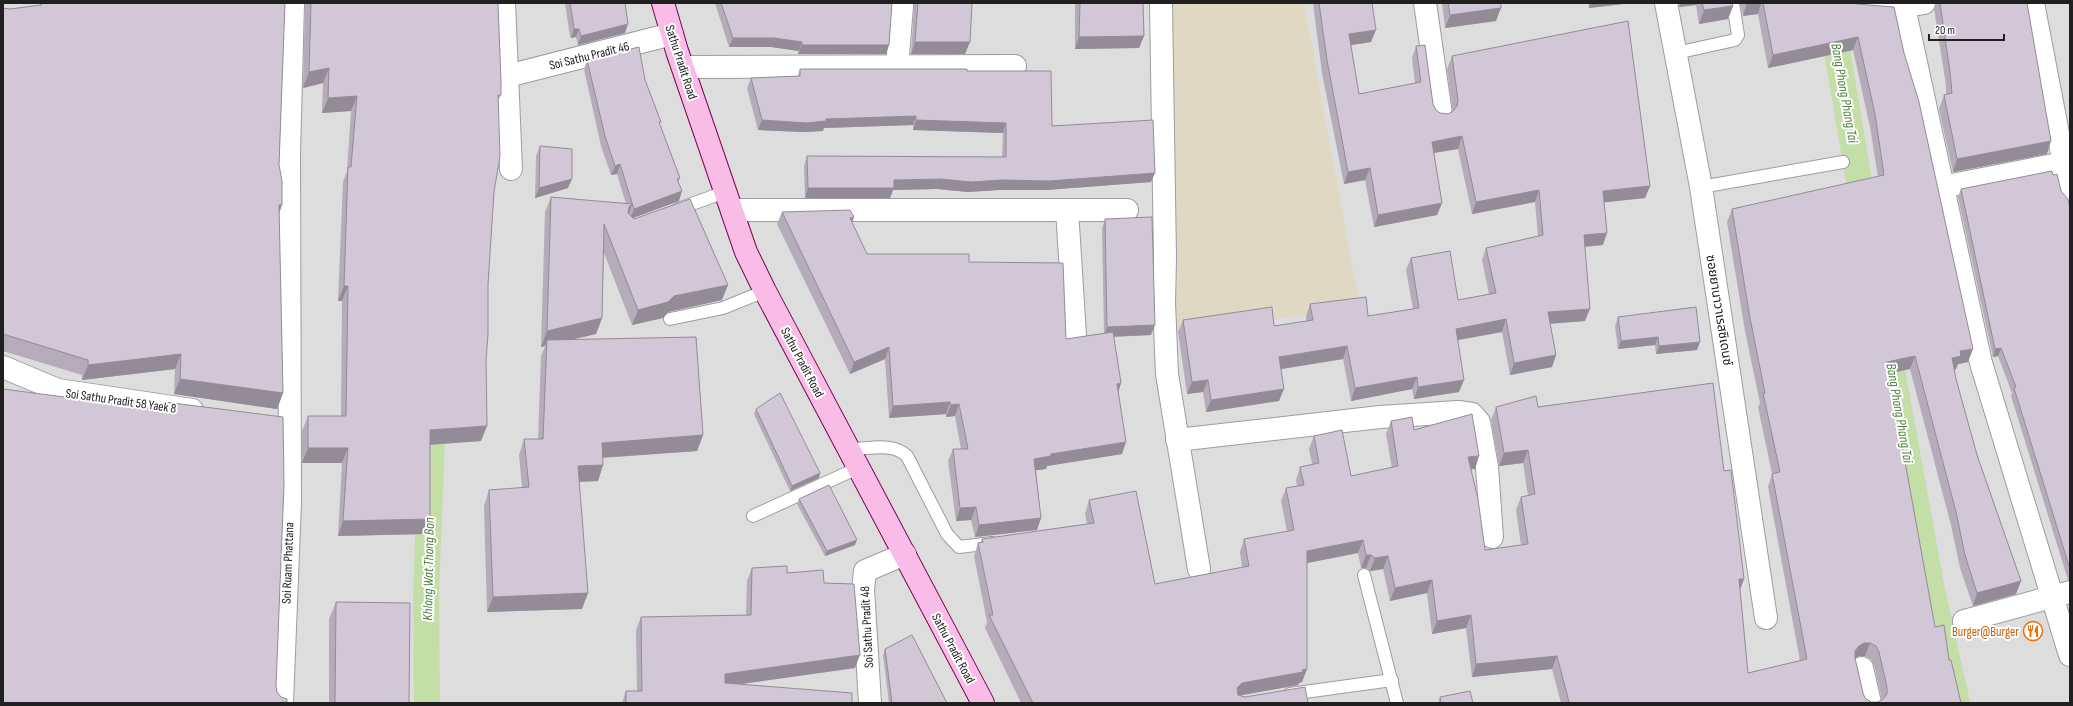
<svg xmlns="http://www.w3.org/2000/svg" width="2073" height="706" font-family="'Sofia Sans Condensed','Noto Sans Thai',sans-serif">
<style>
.residential{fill:#ddddde}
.wetland{fill:#dfd9c4}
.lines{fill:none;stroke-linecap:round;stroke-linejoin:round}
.canal{stroke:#c4dea8;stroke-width:26}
.service-casing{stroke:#9d9d9d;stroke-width:14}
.minor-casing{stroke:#9d9d9d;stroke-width:24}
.secondary-casing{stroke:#790550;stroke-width:24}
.service{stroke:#fff;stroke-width:12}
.minor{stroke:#fff;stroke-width:22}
.secondary{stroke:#f9bce7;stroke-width:22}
.wall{fill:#b5abb9;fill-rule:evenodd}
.shaded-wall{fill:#938b96}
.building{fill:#d2c7d7;stroke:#938b96;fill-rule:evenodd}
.labels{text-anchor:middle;stroke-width:4;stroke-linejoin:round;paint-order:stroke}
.street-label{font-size:13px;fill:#202020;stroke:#fff}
.food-label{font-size:13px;fill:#c56008;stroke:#fff;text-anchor:end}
.water-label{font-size:14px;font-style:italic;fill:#4c803a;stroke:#fff}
</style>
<rect width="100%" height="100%" fill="#f0e7f1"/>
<rect class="residential" x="3" y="3" width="2067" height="700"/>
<polygon class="wetland" points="1168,3 1304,3 1360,308 1176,331"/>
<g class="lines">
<g class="canal">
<polyline points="1829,3 1865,216"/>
<polyline points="1886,337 1932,590 1957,703"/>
<polyline points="427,703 426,594 433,410"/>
</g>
<g class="service-casing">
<g id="service">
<polyline points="1676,53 1735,40 1738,35 1733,3"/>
<polyline points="1701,187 1843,162"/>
<polyline points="678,209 725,192"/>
<polyline points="670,319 723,308 765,291"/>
<path d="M850,449C869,449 893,442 907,456L947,534L959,547L992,543"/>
<polyline points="753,516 860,467"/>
<polyline points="1364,575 1397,703"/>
<polyline points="1290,694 1392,680"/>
</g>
</g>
<g class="minor-casing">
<g id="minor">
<polyline points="504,3 511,169"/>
<polyline points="1161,3 1165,258 1164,303 1167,374 1199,569"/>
<polyline points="1425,3 1441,114"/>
<polyline points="1666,3 1701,187 1766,618"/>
<polyline points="1848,3 1853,5 1895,8 1924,3"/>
<polyline points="2033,3 2070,196"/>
<polyline points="1904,7 1981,363 2070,655"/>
<polyline points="683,67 1015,66"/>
<polyline points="897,67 902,6"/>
<polyline points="507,76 672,34"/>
<polyline points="1942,187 2064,163"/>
<polyline points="732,210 1127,210"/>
<polyline points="1067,210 1075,335"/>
<polyline points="3,367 58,390 192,410"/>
<polyline points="1177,440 1380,417 1458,412 1472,414 1479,422 1487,467 1492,537"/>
<polyline points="1964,621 2070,592"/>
<polyline points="1862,668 1870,703"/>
<polyline points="282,703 290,502 289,154 293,3"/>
<polyline points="870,703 863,589 865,571 905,554"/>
</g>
</g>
<g class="secondary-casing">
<polyline id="secondary" points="663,3 677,51 746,252 765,291 983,703"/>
</g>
<use href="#service" class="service"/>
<use href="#minor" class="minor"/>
<use href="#secondary" class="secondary"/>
</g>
<g class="wall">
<polygon points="39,3 285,3 279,165 279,213 283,393 277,409 174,394 175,369 82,380 82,375 3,351 3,8 10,9 40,5"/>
<polygon points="305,3 498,3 501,95 498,101 488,284 486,360 481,441 430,445 424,534 338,536 342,463 302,463 302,431 308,416 341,416 342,301 338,301 343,182 347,171 351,111 322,113 323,83 303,88"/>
<polygon points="565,3 625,3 625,33 578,45 576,37 571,38 570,36"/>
<polygon points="715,3 892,3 886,54 798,54 799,51 771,47 729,47"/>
<polygon points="914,3 972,3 965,54 911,54 914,7"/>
<polygon points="1075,3 1143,3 1144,36 1139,48 1075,49"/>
<polygon points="1313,3 1372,3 1371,42 1351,45 1359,94 1415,83 1412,58 1416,46 1433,104 1436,110 1440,113 1448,114 1453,112 1447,69 1452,56 1650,186 1645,198 1604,202 1603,245 1585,247 1585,321 1550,324 1556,355 1552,367 1510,375 1502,332 1458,340 1459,392 1414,399 1412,389 1351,401 1343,359 1281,369 1279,401 1206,412 1203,392 1187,394 1178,332 1183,320 1274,326 1306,321 1306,316 1310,304 1368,316 1413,309 1406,270 1411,258 1458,300 1489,294 1482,260 1486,248 1538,236 1535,202 1472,214 1458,149 1433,153 1442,203 1437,215 1374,227 1365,180 1344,184 1322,73"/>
<polygon points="1442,3 1501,3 1496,21 1445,28"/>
<polygon points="1588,3 1623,3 1623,4 1589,8"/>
<polygon points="1678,3 1732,3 1733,6 1728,19 1699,24 1696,5 1679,7"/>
<path d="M1740,3H1853L1968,362L1958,364L1956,369L1954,370L1956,379L1977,455L2021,581L2016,594L1973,606L1960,568L1951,525L1910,369L1889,374L1935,627L1949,660L1961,703H1561L1552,669L1472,677L1466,628L1432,634L1427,593L1390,601L1383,569L1370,571L1366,568H1361L1358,553L1307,563V669L1302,682L1299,683L1298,685L1239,695L1245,697L1308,703H1021L985,628L987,622L974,556L978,543L981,542L982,539L1087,524L1085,514L1089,500L1155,584L1242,567L1240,552L1244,539L1287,531L1281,501L1286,488L1297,486L1296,480L1300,467L1312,464L1309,449L1314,436L1351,476L1392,468L1386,434L1391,421L1414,430L1475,469H1471L1485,550L1521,545L1516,510L1521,497L1528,496L1523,463L1499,466L1491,420L1496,407H1538L1724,471L1744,579L1740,590L1748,673L1800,661L1768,487L1772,474L1758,407L1760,403L1745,331L1727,222L1732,209L1878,177L1870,127L1853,50L1768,68L1758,14L1743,16ZM1859,656H1865L1871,659L1874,665L1882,700L1878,702H1871L1865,698L1863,693L1855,658Z"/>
<polygon points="1936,3 2027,3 2047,154 1953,172 1939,109 1944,95 1946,95 1946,85 1934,9"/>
<polygon points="587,60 645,80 660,125 680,178 678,182 679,201 633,218 722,300 668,312 663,318 632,325 604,253 602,318 596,334 571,340 703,435 697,451 603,458 603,465 598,481 579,482 582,609 487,612 484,506 489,490 522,488 519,455 524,439 538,439 541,356 545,346 541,347 545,212 551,197 626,204 617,174 611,175 601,146 584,69"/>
<polygon points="800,69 967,71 1052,126 1151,182 1046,190 999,190 968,192 937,189 893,190 890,198 805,198 804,166 807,156 1002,157 1003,133 913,130 913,125 824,128 823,131 803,132 758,130 747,88 751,78 798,76"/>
<polygon points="540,146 568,188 535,198 536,156"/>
<polygon points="2053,175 2070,209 2070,580 2068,580 2011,396 2012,393 1998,356 1993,357 1958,197 1961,189"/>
<polygon points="782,212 854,217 852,223 867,254 969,262 1066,339 1104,333 1102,228 1105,219 1151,335 1113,337 1121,383 1118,392 1122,454 1047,466 1046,469 1036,470 1041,518 1037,530 975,537 971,520 956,521 948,461 953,449 961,449 955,416 946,417 946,414 889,418 885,359 850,374 777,224"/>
<polygon points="1618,317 1697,350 1656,354 1655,345 1618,349 1615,326"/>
<polygon points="165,402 276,686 277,692 3,703 162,410"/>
<polygon points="756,409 819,478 790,491 754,414"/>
<polygon points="799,499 855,545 825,556 797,504"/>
<polygon points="752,568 787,573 824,583 855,668 740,684 852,703 622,703 626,691 637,691 636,630 641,617 746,615 747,581"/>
<polygon points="336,602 409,703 329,703 329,619"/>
<polygon points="885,649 947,703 889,703 883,655"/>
<polygon points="1440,697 1473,703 1438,703"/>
</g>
<g class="shaded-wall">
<polygon points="1591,3 1623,3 1623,4 1589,8"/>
<polygon points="1681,3 1696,3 1696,5 1679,7"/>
<polygon points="1747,3 1761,3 1758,14 1743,16"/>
<polygon points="1733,6 1728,19 1699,24 1704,10"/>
<polygon points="1501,8 1496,21 1445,28 1450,15"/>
<polygon points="628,24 625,33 578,45 581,36"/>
<polygon points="574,29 579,29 576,37 571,38"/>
<polygon points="1376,30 1371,42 1345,46 1349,34"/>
<polygon points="1144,36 1139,48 1075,49 1079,37"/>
<polygon points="1858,37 1853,50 1768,68 1773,55"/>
<polygon points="733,38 774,38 802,42 799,51 771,47 729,47"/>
<polygon points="915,42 970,42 965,54 911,54"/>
<polygon points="802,45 889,45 886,54 798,54"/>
<polygon points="329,68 323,83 303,88 309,72"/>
<polygon points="357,96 351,111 322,113 328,98"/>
<polygon points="916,116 913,125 824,128 823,131 803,132 758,130 762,120"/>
<polygon points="916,120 1006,123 1003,133 913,130"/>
<polygon points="1462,136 1458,149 1427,154 1432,142"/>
<polygon points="2051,141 2047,154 1953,172 1957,159"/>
<polygon points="620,164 617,174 611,175 615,166"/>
<polygon points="1370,168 1365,180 1344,184 1348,172"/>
<polygon points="1155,173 1151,182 1046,190 999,190 968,192 937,189 893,190 890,198 805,198 808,188 894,180 941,179 1002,180"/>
<polygon points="572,179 568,188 535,198 539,188"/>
<polygon points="1650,186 1645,198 1599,203 1603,191"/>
<polygon points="1539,190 1535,202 1472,214 1476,202"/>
<polygon points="682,191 679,201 630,219 634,209"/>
<polygon points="1442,203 1437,215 1374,227 1378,215"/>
<polygon points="632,204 627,220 629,207"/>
<polygon points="279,205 282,205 277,220"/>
<polygon points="854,217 849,229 850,218"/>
<polygon points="1607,233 1603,245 1580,247 1584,235"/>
<polygon points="728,285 722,300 668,312 663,318 632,325 638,310 674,296"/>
<polygon points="344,286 348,286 342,301 338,301"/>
<polygon points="1590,309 1585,321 1544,324 1548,312"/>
<polygon points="602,318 596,334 546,345 547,340 545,346 541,347 547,331"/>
<polygon points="1506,319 1502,332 1452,341 1456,329"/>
<polygon points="1155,325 1151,335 1104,337 1107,327"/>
<polygon points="1658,337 1655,345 1618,349 1621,341"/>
<polygon points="1700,342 1697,350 1656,354 1659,346"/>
<polygon points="1347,346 1343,359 1275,370 1279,357"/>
<polygon points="889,347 885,359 850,374 854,362"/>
<polygon points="2001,348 1998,356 1993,357 1995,349"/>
<polygon points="1973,349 1968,362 1958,364 1956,369 1947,372 1952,358 1960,351"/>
<polygon points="181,354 175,369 82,380 88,365"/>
<polygon points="1556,355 1552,367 1510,375 1514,363"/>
<polygon points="1915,356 1910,369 1882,375 1887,362"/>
<polygon points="1417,377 1412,389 1351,401 1355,388"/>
<polygon points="180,379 283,393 277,409 174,394"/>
<polygon points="1208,380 1203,392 1187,394 1192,382"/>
<polygon points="1464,380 1459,392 1414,399 1418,387"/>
<polygon points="1121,383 1117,396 1117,384"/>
<polygon points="1284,389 1279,401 1206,412 1211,400"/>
<polygon points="950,402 946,414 889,418 893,406"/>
<polygon points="959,404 955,416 946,417 951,405"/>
<polygon points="487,426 481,441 425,445 430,430"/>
<polygon points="703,435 697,451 596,458 602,443"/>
<polygon points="1126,442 1122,454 1047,466 1046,469 1030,471 1034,459 1051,454"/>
<polygon points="308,448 348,448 342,463 302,463"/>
<polygon points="1528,450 1523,463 1499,466 1504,453"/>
<polygon points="1479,456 1475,469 1463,470 1468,457"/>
<polygon points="603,465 598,481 572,482 578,466"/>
<polygon points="820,473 819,478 790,491 792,486"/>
<polygon points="976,507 971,520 956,521 960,508"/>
<polygon points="1041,518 1037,530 975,537 979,525"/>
<polygon points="430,519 424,534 338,536 343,521"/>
<polygon points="857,540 855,545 825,556 827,551"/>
<polygon points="1363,540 1358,553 1302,564 1307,551"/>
<polygon points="1366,555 1371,555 1366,568 1361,568"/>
<polygon points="1388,556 1383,569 1370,571 1375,558"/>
<polygon points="1739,579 1744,579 1739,592"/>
<polygon points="1432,580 1427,593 1390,601 1395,588"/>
<polygon points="2021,581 2016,594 1973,606 1977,593"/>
<polygon points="588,593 582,609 487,612 493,597"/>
<polygon points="1471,615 1466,628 1432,634 1437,621"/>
<polygon points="1864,643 1870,643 1865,656 1859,656 1854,659 1855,651 1859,646"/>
<polygon points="860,655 855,668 720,687 725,674"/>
<polygon points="1557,656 1552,669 1472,677 1476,664"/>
<polygon points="1307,669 1302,682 1299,683 1298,685 1238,696 1237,688 1242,683"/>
<polygon points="287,702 287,703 269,703"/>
</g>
<g class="building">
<polygon points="43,3 285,3 279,165 282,181 282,205 279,205 283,393 180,379 181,354 88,365 88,360 3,334 3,8 10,9 41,5"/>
<polygon points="311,3 498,3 501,81 501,95 498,95 500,156 494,192 488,284 488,334 486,360 487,426 430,430 430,519 343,521 348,448 308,448 308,416 346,416 348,286 344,286 348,167 351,167 357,96 328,98 329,68 309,72"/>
<polygon points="570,3 625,3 628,24 581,36 579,29 574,29 574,28"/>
<polygon points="721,3 892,3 889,45 802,45 802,42 774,38 733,38"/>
<polygon points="918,3 972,3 970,42 915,42"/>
<polygon points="1080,3 1143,3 1144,36 1079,37"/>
<polygon points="1319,3 1372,3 1376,30 1349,34 1359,94 1421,82 1416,46 1425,45 1433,104 1436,110 1440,113 1448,114 1453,111 1457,106 1458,100 1452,56 1628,21 1650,186 1603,191 1607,233 1584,235 1590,309 1548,312 1556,355 1514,363 1506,319 1456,329 1464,380 1418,387 1417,377 1355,388 1347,346 1279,357 1284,389 1211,400 1208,380 1192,382 1183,320 1272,307 1274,326 1313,320 1310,304 1366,297 1368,316 1419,308 1411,258 1450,251 1458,300 1496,293 1486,248 1543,235 1539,190 1476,202 1462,136 1432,142 1442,203 1378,215 1370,168 1348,172 1327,60"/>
<polygon points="1448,3 1501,3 1501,8 1450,15"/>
<polygon points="1702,3 1732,3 1733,6 1704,10"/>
<path d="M1763,3H1853L1857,4L1894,7L1904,53L1919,102L1973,349L1960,351L1961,356L1952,358L1956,379L1977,455L2021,581L1977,593L1965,555L1956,512L1915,356L1887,362L1935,627L1944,625L1949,660H1951L1961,703H1564L1569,702L1557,656L1476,664L1471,615L1437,621L1432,580L1395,588L1388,556L1375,558L1371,555H1366L1363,540L1307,551V669L1302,670L1303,672L1242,683L1237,688L1238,695L1245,697L1305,687L1308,703H1033L989,615H993L978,543L983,542L982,539L1094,523L1089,500L1136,491L1155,584L1249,566L1244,539L1294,530L1286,488L1304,485L1300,467L1319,463L1314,436L1342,430L1351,476L1398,466L1391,421L1412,417L1414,430L1472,414L1479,456L1468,457L1478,499L1485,550L1528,544L1521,497L1535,494L1528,450L1504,453L1496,407L1536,396L1538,407L1713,383L1724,471L1731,470L1744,579H1739L1748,673L1807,659L1772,474L1780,472L1763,393H1765L1750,318L1732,209L1884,175L1875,114L1858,37L1773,55ZM1864,643H1870L1876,646L1879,652L1887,687V694L1883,699L1878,702H1871L1865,698L1863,693L1855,658V651L1859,646Z"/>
<polygon points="1940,3 2027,3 2051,141 1957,159 1944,95 1952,93 1950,72"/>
<polygon points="639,47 645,80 661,122 659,122 680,178 677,179 682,191 634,209 620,164 615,166 605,136 587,60"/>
<polygon points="800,69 967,69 967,71 1051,71 1052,126 1153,120 1155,173 1049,181 1002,180 971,182 941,179 894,180 894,188 808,188 807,156 1006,157 1006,123 916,120 916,116 826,119 826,121 806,123 762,120 751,78 800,76"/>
<polygon points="540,146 572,149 572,179 539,188"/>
<polygon points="2052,171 2053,175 2057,174 2061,191 2068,199 2070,209 2070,569 2014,388 2016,387 2001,348 1995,349 1961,189"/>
<polygon points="551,197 632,204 629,207 628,213 634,219 690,199 728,285 674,296 668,302 638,310 604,224 602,318 547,331"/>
<polygon points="850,210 854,217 850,218 867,254 969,254 969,262 1063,263 1066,339 1113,332 1121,383 1117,384 1126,442 1051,454 1051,456 1034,459 1041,518 979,525 976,507 960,508 953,449 968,449 959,404 951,405 950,402 893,406 889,347 854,362 782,212"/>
<polygon points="1152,217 1155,325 1107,327 1105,219"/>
<polygon points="1696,307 1700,342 1659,346 1658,337 1621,341 1618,317"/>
<polygon points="696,337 703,435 602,443 603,465 578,466 588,593 493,597 489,490 529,487 524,439 543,439 547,340"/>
<polygon points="3,389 164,410 165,402 283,417 284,485 276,686 277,692 281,697 287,699 287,702 269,703 3,703"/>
<polygon points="780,393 820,473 792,486 756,409"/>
<polygon points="829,485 857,540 827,551 799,499"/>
<polygon points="787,566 787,573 823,570 824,583 854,584 860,655 725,674 725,683 852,693 852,703 626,703 626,691 642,691 641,617 751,615 752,568"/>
<polygon points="336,602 410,603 409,703 335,703"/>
<polygon points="912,635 947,703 892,703 885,649"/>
<polygon points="1470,691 1473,703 1441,703 1440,697"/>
</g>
<defs>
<g id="restaurant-ring" transform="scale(1)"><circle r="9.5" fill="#fff" stroke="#e8710a" stroke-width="1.5"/><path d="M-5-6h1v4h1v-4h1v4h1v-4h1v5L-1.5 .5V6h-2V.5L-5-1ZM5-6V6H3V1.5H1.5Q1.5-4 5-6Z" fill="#e8710a"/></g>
</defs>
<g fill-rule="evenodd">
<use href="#restaurant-ring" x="2033" y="631"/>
</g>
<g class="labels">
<g class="street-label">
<text transform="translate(589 55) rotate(-14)" y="5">Soi Sathu Pradit 46</text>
<text transform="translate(682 62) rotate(72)" y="5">Sathu Pradit Road</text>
<text transform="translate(1720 310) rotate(81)" y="5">ซอยยานาวาเรสซิเดนซ์</text>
<text transform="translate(803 362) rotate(62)" y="5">Sathu Pradit Road</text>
<text transform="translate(121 400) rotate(8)" y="5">Soi Sathu Pradit 58 Yaek 8</text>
<text transform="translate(287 563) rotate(-88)" y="5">Soi Ruam Phattana</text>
<text transform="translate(866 627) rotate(-93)" y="5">Soi Sathu Pradit 48</text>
<text transform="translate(954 648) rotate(62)" y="5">Sathu Pradit Road</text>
</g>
<g class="food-label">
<text x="2019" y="636">Burger@Burger</text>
</g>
<g class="water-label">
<text transform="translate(1845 93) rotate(80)" y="5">Bang Phong Phang Tai</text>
<text transform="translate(1900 413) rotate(80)" y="5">Bang Phong Phang Tai</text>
<text transform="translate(428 569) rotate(-89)" y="5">Khlong Wat Thong Bon</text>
</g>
</g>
<rect width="2073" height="706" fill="none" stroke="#202020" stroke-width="8"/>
<path d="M1929 34v6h75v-6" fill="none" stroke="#202020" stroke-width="2"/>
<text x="1935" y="34" font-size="12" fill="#202020" stroke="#ffffff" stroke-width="3" paint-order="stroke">20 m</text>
</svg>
